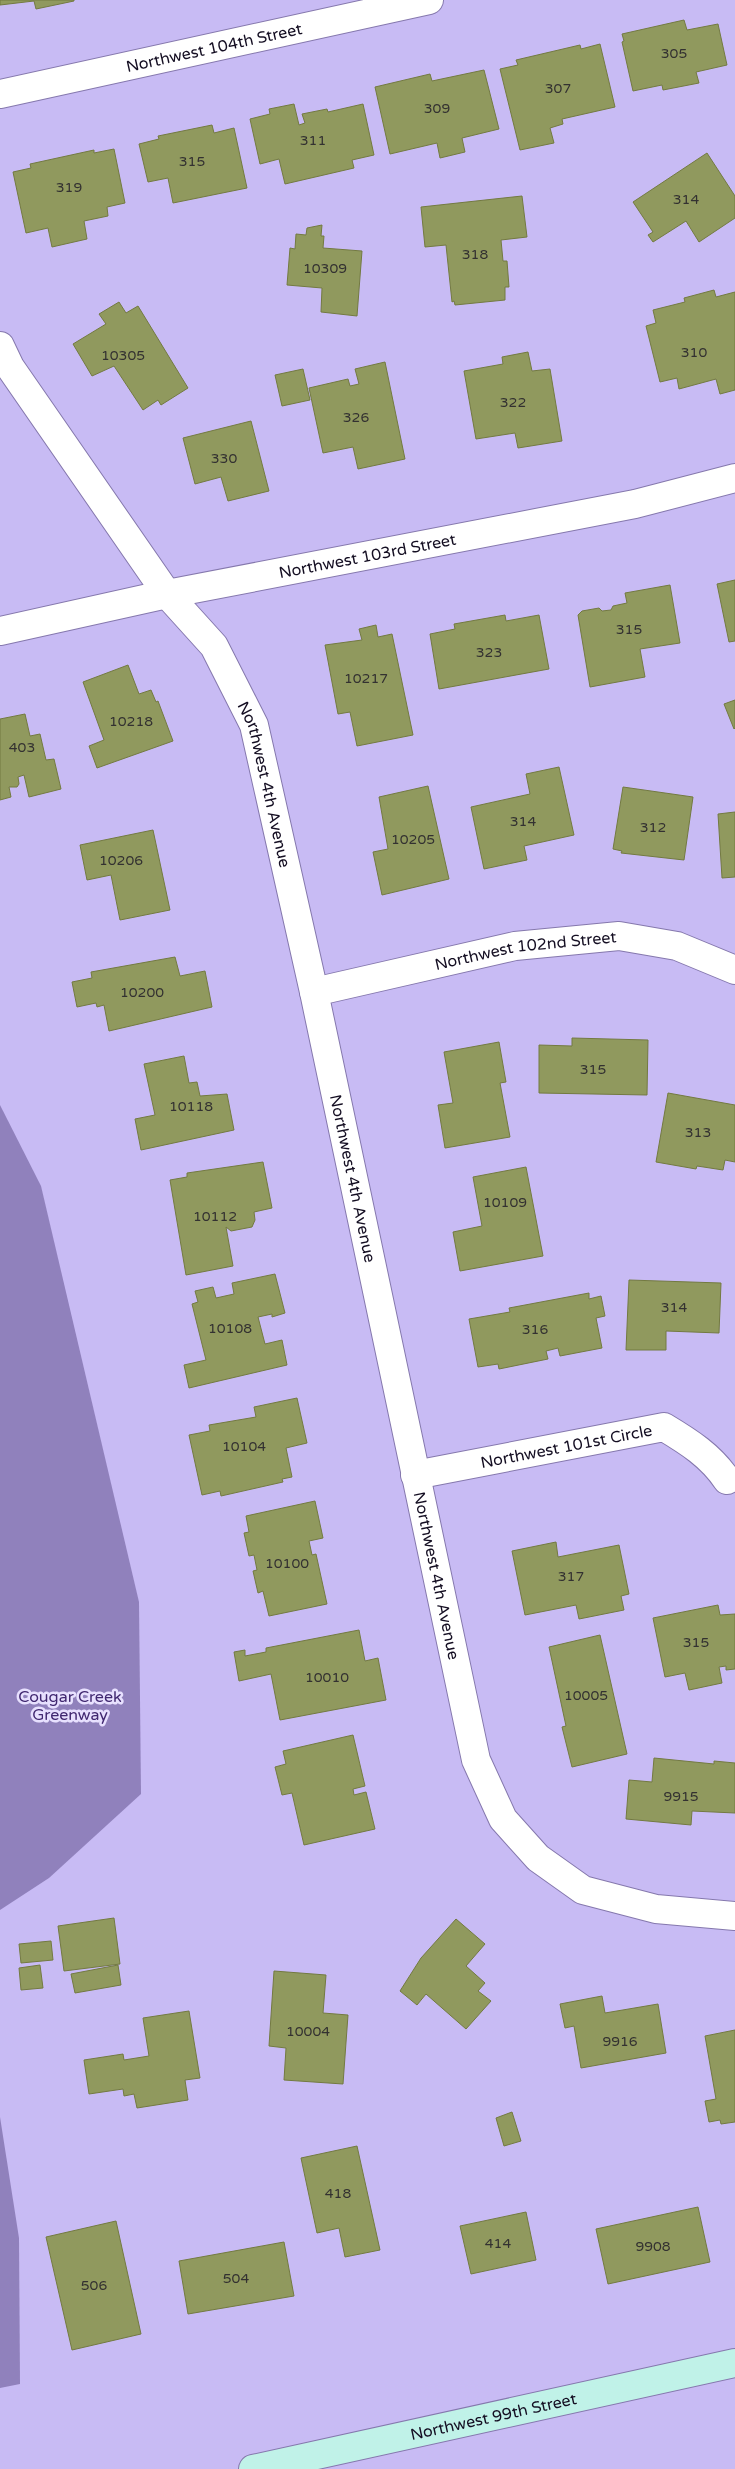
<svg xmlns="http://www.w3.org/2000/svg" width="735" height="2469" font-family="'Varela Round',sans-serif">
<style>
.forest{fill:#9081bc}
.building{fill:#90995e;stroke:#737a41}
.lines{fill:none;stroke-linecap:round;stroke-linejoin:round}
.street-casing{stroke:#8578ad;stroke-width:30}
.secondary-casing{stroke:#8578ad;stroke-width:30}
.street{stroke:#fff;stroke-width:28}
.secondary{stroke:#c0f2e8;stroke-width:28}
.labels{text-anchor:middle;stroke-width:5;stroke-linejoin:round;paint-order:stroke}
.number-label{font-size:14px;fill:#333131}
.street-label{font-size:16px;fill:#140e22;stroke:#e7e0fe}
.park-label{font-size:16px;fill:#412870;stroke:#e7e0fe}
</style>
<rect width="100%" height="100%" fill="#c8bbf4"/>
<g class="forest">
<polygon points="0,1105 41,1186 139,1602 141,1794 49,1878 0,1910"/>
<polygon points="0,2117 19,2238 20,2384 0,2388"/>
</g>
<g class="building">
<polygon points="0,0 74,0 74,1 36,9 34,1 0,5"/>
<polygon points="684,20 687,30 718,24 727,65 696,72 699,83 663,90 662,85 633,91 622,42 624,41 622,34"/>
<polygon points="600,44 615,107 562,119 563,124 550,128 554,143 520,150 500,69 518,65 516,60 580,45 581,49"/>
<polygon points="484,70 499,129 462,138 465,152 440,158 437,143 390,154 375,87 430,74 432,81"/>
<polygon points="294,104 299,125 305,123 302,114 327,109 328,112 363,104 374,155 352,160 354,168 285,184 279,159 260,164 250,119 270,114 269,109"/>
<polygon points="212,125 214,133 234,128 247,188 173,203 168,178 148,182 139,144 159,139 158,136"/>
<polygon points="114,149 125,203 107,207 108,216 84,221 87,239 52,247 48,228 26,233 13,172 31,168 30,164 94,150 94,153"/>
<polygon points="707,153 735,196 735,218 699,242 686,221 653,242 648,235 653,232 633,202"/>
<polygon points="522,196 527,237 501,240 503,261 507,261 509,287 505,287 505,300 455,305 454,301 452,302 446,245 425,247 421,207"/>
<polygon points="322,225 321,236 324,236 323,248 362,251 357,316 321,312 322,288 287,285 290,248 295,249 296,234 306,235 307,228"/>
<polygon points="714,290 716,297 735,292 735,390 720,394 716,379 679,389 677,378 660,382 646,326 656,323 653,310 685,302 684,298"/>
<polygon points="119,302 126,313 138,306 188,388 161,405 158,400 143,410 114,366 92,376 73,344 106,324 99,314"/>
<polygon points="528,352 532,371 550,369 562,441 518,448 515,433 476,439 464,371 503,364 502,357"/>
<polygon points="385,362 405,459 358,469 353,447 323,453 309,388 348,379 350,386 359,384 355,369"/>
<polygon points="303,369 310,400 282,406 275,375"/>
<polygon points="251,421 269,491 228,501 221,477 195,484 183,438"/>
<polygon points="735,580 735,641 729,642 717,584"/>
<polygon points="670,585 680,643 640,649 645,677 590,687 578,615 582,611 599,608 602,611 611,610 613,606 627,603 625,593"/>
<polygon points="505,615 506,621 539,615 549,669 439,689 430,634 455,629 454,624"/>
<polygon points="376,625 378,637 392,634 413,735 357,746 350,712 338,714 325,645 362,640 359,629"/>
<polygon points="128,665 139,694 151,690 156,702 158,701 173,741 97,768 89,746 104,740 83,682"/>
<polygon points="735,700 735,728 734,729 724,704"/>
<polygon points="25,714 30,736 40,734 46,760 54,759 61,789 29,797 24,775 18,777 19,784 17,787 9,787 11,797 0,800 0,719"/>
<polygon points="559,767 574,835 524,846 527,860 484,869 471,807 530,794 526,774"/>
<polygon points="428,786 449,879 382,895 373,852 388,849 379,797"/>
<polygon points="623,787 693,797 684,860 621,853 622,851 613,849"/>
<polygon points="735,812 735,877 722,878 718,814"/>
<polygon points="153,830 170,910 120,920 111,875 87,880 80,845"/>
<polygon points="175,957 180,976 205,971 212,1007 109,1031 104,1005 97,1007 96,1003 77,1007 72,982 92,978 91,972"/>
<polygon points="572,1038 648,1040 647,1095 539,1093 539,1045 572,1046"/>
<polygon points="499,1042 506,1082 500,1083 510,1137 445,1148 438,1105 453,1103 444,1052"/>
<polygon points="184,1056 189,1083 197,1082 200,1096 227,1094 234,1130 141,1150 135,1119 155,1115 144,1064"/>
<polygon points="668,1093 735,1105 735,1162 725,1160 723,1170 697,1166 696,1169 656,1162"/>
<polygon points="263,1162 272,1208 254,1212 255,1220 252,1227 231,1231 226,1227 233,1266 186,1275 170,1180 187,1177 187,1173"/>
<polygon points="526,1167 543,1256 460,1271 453,1232 482,1226 473,1177"/>
<polygon points="275,1274 285,1313 272,1317 272,1314 258,1317 265,1344 282,1340 287,1365 189,1388 184,1365 206,1360 192,1304 198,1302 195,1291 213,1287 216,1298 234,1294 232,1283"/>
<polygon points="629,1280 721,1283 719,1333 666,1331 666,1350 626,1350"/>
<polygon points="589,1293 589,1299 601,1296 605,1316 596,1318 602,1348 560,1356 558,1348 546,1351 548,1359 499,1369 498,1364 478,1367 469,1319 510,1312 509,1308"/>
<polygon points="297,1398 307,1443 286,1448 292,1477 282,1479 283,1482 221,1496 220,1491 202,1495 189,1435 210,1431 209,1425 256,1417 254,1407"/>
<polygon points="315,1501 323,1538 309,1541 312,1555 316,1554 327,1604 269,1616 263,1591 258,1593 253,1571 257,1570 254,1555 249,1556 244,1533 249,1532 246,1516"/>
<polygon points="556,1542 558,1557 619,1545 629,1594 621,1596 624,1610 579,1619 576,1605 525,1615 512,1551"/>
<polygon points="718,1605 720,1615 735,1614 735,1669 726,1670 726,1666 719,1667 722,1683 689,1690 685,1673 665,1677 653,1618"/>
<polygon points="359,1630 365,1661 378,1658 386,1700 280,1720 271,1674 239,1681 234,1652 245,1650 245,1656 266,1652 266,1648"/>
<polygon points="600,1635 627,1754 572,1767 562,1727 566,1726 549,1647"/>
<polygon points="353,1735 365,1786 353,1789 354,1795 366,1792 375,1829 304,1845 292,1793 282,1795 275,1767 286,1764 283,1751"/>
<polygon points="654,1758 714,1764 714,1761 735,1763 735,1813 692,1811 691,1825 626,1819 629,1780 652,1782"/>
<polygon points="114,1918 120,1964 64,1971 58,1926"/>
<polygon points="456,1919 485,1944 466,1966 485,1983 478,1991 491,2001 466,2029 426,1994 417,2005 400,1991 421,1958"/>
<polygon points="51,1941 53,1960 21,1963 19,1944"/>
<polygon points="40,1965 43,1988 21,1990 19,1968"/>
<polygon points="118,1965 121,1985 75,1993 71,1974"/>
<polygon points="274,1971 326,1975 323,2013 348,2015 343,2084 284,2080 286,2048 269,2046"/>
<polygon points="602,1996 605,2013 658,2004 666,2053 581,2068 574,2026 565,2028 560,2004"/>
<polygon points="189,2011 200,2078 185,2080 188,2100 137,2108 134,2094 124,2096 123,2089 89,2094 84,2060 123,2054 124,2060 149,2056 143,2018"/>
<polygon points="735,2030 735,2122 721,2124 720,2120 709,2122 705,2101 716,2099 705,2036"/>
<polygon points="512,2112 521,2141 504,2146 496,2118"/>
<polygon points="357,2146 380,2250 345,2257 339,2228 317,2233 301,2158"/>
<polygon points="698,2207 710,2262 608,2284 596,2229"/>
<polygon points="526,2212 536,2260 471,2274 460,2226"/>
<polygon points="116,2221 141,2334 72,2350 46,2237"/>
<polygon points="284,2242 294,2296 188,2314 179,2261"/>
</g>
<g class="lines">
<g class="street-casing">
<g id="street">
<path id="s1" d="M0,94L429,0"/>
<path id="s2" d="M0,346L10,367L167,594L214,646L254,725L314,992L476,1760L503,1819L538,1858L583,1890L656,1909L735,1916"/>
<path id="s3" d="M0,631L167,594L635,504L735,478"/>
<path id="s4" d="M314,992L515,946L619,936L677,946L735,970"/>
<path id="s5" d="M415,1475L664,1427C689,1442 711,1456 727,1480"/>
</g>
</g>
<g class="secondary-casing">
<g id="secondary">
<path id="s6" d="M253,2469L735,2363"/>
</g>
</g>
<use href="#street" class="street"/>
<use href="#secondary" class="secondary"/>
</g>
<g class="labels">
<g class="number-label">
<text x="674" y="58">305</text>
<text x="558" y="93">307</text>
<text x="437" y="113">309</text>
<text x="313" y="145">311</text>
<text x="192" y="166">315</text>
<text x="69" y="192">319</text>
<text x="686" y="204">314</text>
<text x="475" y="259">318</text>
<text x="325" y="273">10309</text>
<text x="694" y="357">310</text>
<text x="123" y="360">10305</text>
<text x="513" y="407">322</text>
<text x="356" y="422">326</text>
<text x="224" y="463">330</text>
<text x="629" y="634">315</text>
<text x="489" y="657">323</text>
<text x="366" y="683">10217</text>
<text x="131" y="726">10218</text>
<text x="22" y="752">403</text>
<text x="523" y="826">314</text>
<text x="653" y="832">312</text>
<text x="413" y="844">10205</text>
<text x="121" y="865">10206</text>
<text x="142" y="997">10200</text>
<text x="593" y="1074">315</text>
<text x="191" y="1111">10118</text>
<text x="698" y="1137">313</text>
<text x="505" y="1207">10109</text>
<text x="215" y="1221">10112</text>
<text x="674" y="1312">314</text>
<text x="230" y="1333">10108</text>
<text x="535" y="1334">316</text>
<text x="244" y="1451">10104</text>
<text x="287" y="1568">10100</text>
<text x="571" y="1581">317</text>
<text x="696" y="1647">315</text>
<text x="327" y="1682">10010</text>
<text x="586" y="1700">10005</text>
<text x="681" y="1801">9915</text>
<text x="308" y="2036">10004</text>
<text x="620" y="2046">9916</text>
<text x="338" y="2198">418</text>
<text x="498" y="2248">414</text>
<text x="653" y="2251">9908</text>
<text x="236" y="2283">504</text>
<text x="94" y="2290">506</text>
</g>
<g class="street-label">
<text dy="6" stroke="none"><textPath href="#s1" startOffset="219">Northwest 104th Street</textPath></text>
<text dy="6" stroke="none"><textPath href="#s3" startOffset="375">Northwest 103rd Street</textPath></text>
<text dy="6" stroke="none"><textPath href="#s2" startOffset="518">Northwest 4th Avenue</textPath></text>
<text dy="6" stroke="none"><textPath href="#s4" startOffset="216">Northwest 102nd Street</textPath></text>
<text dy="6" stroke="none"><textPath href="#s2" startOffset="922">Northwest 4th Avenue</textPath></text>
<text dy="6" stroke="none"><textPath href="#s5" startOffset="154">Northwest 101st Circle</textPath></text>
<text dy="6" stroke="none"><textPath href="#s2" startOffset="1328">Northwest 4th Avenue</textPath></text>
<text dy="6" stroke="none"><textPath href="#s6" startOffset="246">Northwest 99th Street</textPath></text>
</g>
<g class="park-label">
<text x="70" y="1702">Cougar Creek<tspan x="70" dy="18">Greenway</tspan></text>
</g>
</g>
</svg>
